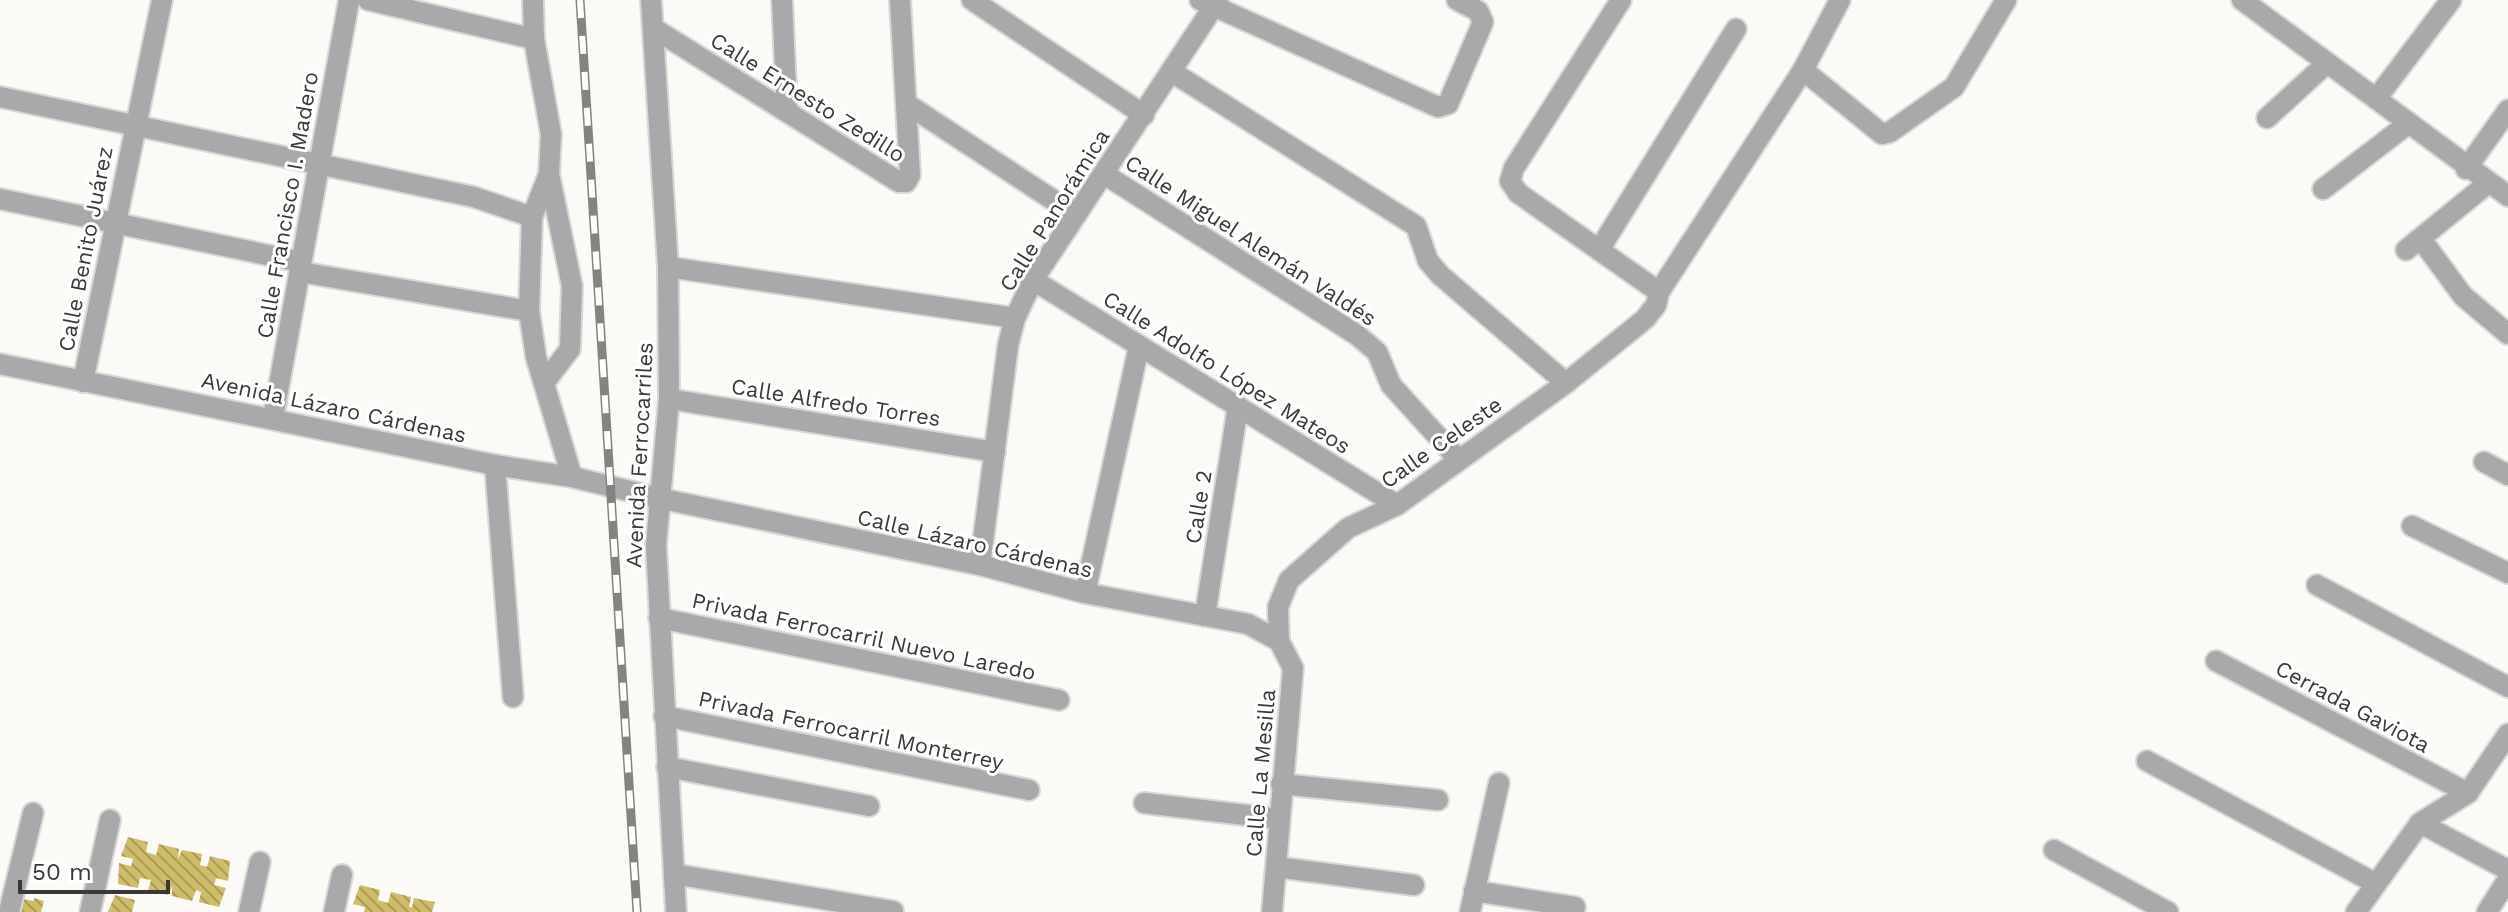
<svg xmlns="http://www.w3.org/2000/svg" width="2508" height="912" font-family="'Work Sans',sans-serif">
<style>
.building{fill:url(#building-back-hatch)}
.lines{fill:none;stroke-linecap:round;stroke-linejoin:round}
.minor-casing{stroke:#d8d7d4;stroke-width:24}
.minor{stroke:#a8a9ab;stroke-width:20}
.rail-casing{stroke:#848380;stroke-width:9}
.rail{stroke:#fff;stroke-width:6;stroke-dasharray:18;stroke-linecap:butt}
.labels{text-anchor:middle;stroke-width:6;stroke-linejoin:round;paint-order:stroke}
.street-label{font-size:22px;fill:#3a3938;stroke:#fff}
</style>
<defs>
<pattern id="building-back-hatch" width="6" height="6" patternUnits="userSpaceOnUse" patternTransform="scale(2)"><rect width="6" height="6" fill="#d0bd6a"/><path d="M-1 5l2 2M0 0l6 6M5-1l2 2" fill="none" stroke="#aa9b58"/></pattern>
</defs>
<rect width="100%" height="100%" fill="#fbfaf6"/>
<g class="building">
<polygon points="128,837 148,842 146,852 156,855 159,844 179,849 178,859 182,850 202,854 200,865 207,867 210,856 230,861 228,881 216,878 215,882 214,885 226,888 219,907 199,902 201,892 196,890 192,901 172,896 172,886 168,895 148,891 151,880 140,878 138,888 118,884 119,863 131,866 133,859 121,856"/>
<polygon points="360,885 380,890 378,900 388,903 391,892 411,897 409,907 412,907 414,898 435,902 432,912 364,912 365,907 353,904"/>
<polygon points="115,895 135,900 132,912 108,912"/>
<polygon points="34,898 44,901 41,912 21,912 24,899 34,901"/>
</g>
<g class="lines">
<g class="minor-casing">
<g id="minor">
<polyline points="368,0 534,39"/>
<polyline points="533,0 534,39 551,134 549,174 532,217 529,311 536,357 572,477"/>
<polyline points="651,0 668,267 669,399 656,545 676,912"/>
<polyline points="782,0 787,112"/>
<polyline points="972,0 1144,115"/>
<polyline points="1200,0 1438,107 1448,104 1483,22 1478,11 1457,0"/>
<polyline points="1621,0 1514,168 1510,181 1518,193 1659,292"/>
<polyline points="2242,0 2508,196"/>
<polyline points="653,28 899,182 906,182 910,175 900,0"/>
<polyline points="1803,70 1882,134 1890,132 1954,87 2006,0"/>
<polyline points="1172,72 1416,226 1428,261 1440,275 1566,383"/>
<polyline points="0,97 474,197 532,217"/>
<polyline points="2376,99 2451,0"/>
<polyline points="907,104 1076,215"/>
<polyline points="2267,118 2327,63"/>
<polyline points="2466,169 2508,110"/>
<polyline points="1104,174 1357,335 1377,352 1391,385 1459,460"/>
<polyline points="2323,189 2409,123"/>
<polyline points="0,199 301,262"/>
<polyline points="2421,239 2463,296 2508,334"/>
<polyline points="1599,250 1736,29"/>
<polyline points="2406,250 2487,184"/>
<polyline points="668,267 1015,318"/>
<polyline points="300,272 529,311"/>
<polyline points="1033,280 1397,505"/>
<polyline points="0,364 495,465 572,477 658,498 980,565 1085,593 1248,624 1279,641"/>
<polyline points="83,382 162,0"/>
<polyline points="544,383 570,349 572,286 549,174"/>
<polyline points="669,399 995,452"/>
<polyline points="273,418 349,0"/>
<polyline points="2484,462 2508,475"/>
<polyline points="495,465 513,697"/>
<polyline points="2412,526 2508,573"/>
<polyline points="980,565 1008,345 1015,318 1033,280 1218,0"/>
<polyline points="2317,585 2508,687"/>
<polyline points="1085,593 1139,346"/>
<polyline points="1205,616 1238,406"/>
<polyline points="659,618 1059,700"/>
<polyline points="2216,661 2468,793"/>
<polyline points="664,716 1029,790"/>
<polyline points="2147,761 2375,883"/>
<polyline points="667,767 869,806"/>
<polyline points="1281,784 1438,800"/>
<polyline points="1144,803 1279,819"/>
<polyline points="2420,823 2508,870"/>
<polyline points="2054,850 2168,912"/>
<polyline points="1276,867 1414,885"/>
<polyline points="674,874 893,911"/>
<polyline points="1474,891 1575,907"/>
<polyline points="9,912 33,813"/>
<polyline points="90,912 110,820"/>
<polyline points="249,912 260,862"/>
<polyline points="334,912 342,875"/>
<polyline points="1272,912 1293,668 1279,641 1278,607 1289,580 1348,528 1397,505 1566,383 1645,319 1656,305 1659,292 1803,70 1840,0"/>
<polyline points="1470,912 1499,783"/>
<polyline points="2356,912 2420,823 2468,793 2508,734"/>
<polyline points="2487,912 2508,879"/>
</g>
</g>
<use href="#minor" class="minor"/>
<g class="rail-casing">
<polyline id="rail" points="580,0 637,912"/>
</g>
<use href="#rail" class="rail"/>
</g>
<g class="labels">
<g class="street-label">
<text transform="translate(808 97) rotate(32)" y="8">Calle Ernesto Zedillo</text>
<text transform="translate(287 205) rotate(-80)" y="8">Calle Francisco I. Madero</text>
<text transform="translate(1054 210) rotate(-58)" y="8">Calle Panorámica</text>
<text transform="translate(1251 240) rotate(33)" y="8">Calle Miguel Alemán Valdés</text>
<text transform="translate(85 249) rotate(-79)" y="8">Calle Benito Juárez</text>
<text transform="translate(1227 372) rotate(32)" y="8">Calle Adolfo López Mateos</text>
<text transform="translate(836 402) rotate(9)" y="8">Calle Alfredo Torres</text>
<text transform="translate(334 407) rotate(12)" y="8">Avenida Lázaro Cárdenas</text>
<text transform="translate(1441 442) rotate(-35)" y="8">Calle Celeste</text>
<text transform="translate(639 455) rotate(-87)" y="8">Avenida Ferrocarriles</text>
<text transform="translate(1198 507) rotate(-81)" y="8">Calle 2</text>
<text transform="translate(975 543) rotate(13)" y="8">Calle Lázaro Cárdenas</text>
<text transform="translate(864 636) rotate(12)" y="8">Privada Ferrocarril Nuevo Laredo</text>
<text transform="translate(2353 706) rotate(28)" y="8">Cerrada Gaviota</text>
<text transform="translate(851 730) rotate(12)" y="8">Privada Ferrocarril Monterrey</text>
<text transform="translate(1260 773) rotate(-85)" y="8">Calle La Mesilla</text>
</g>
</g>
<path d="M20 880v12h148v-12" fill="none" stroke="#3a3938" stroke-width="4"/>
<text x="32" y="880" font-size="24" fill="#3a3938" stroke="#ffffff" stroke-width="6" paint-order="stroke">50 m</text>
</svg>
